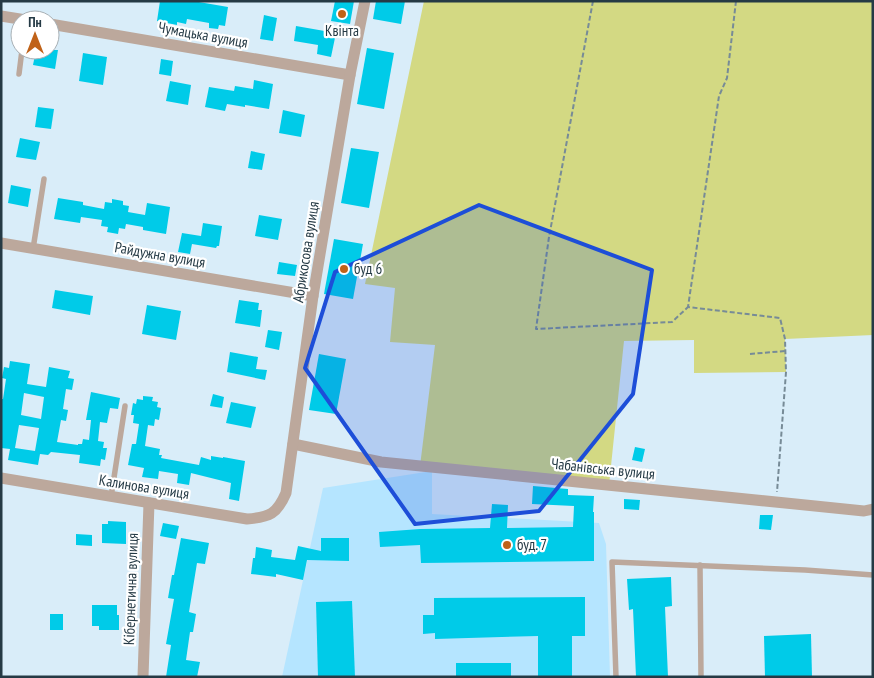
<svg xmlns="http://www.w3.org/2000/svg" width="874" height="678" font-family="'PT Sans Narrow',sans-serif">
<style>
.built{fill:#b5e5ff}
.green{fill:#d3d983}
.building{fill:#00cbe8;fill-rule:evenodd}
.lines{fill:none;stroke-linecap:round;stroke-linejoin:round}
.path{stroke:#778b97;stroke-width:2;stroke-dasharray:5 2.5;stroke-linecap:butt}
.service{stroke:#bca89c;stroke-width:5.5}
.minor{stroke:#bca89c;stroke-width:11}
.marked{fill:#1d4ed8;fill-opacity:0.2;stroke:#1d4ed8;stroke-width:4;stroke-linejoin:round}
.poi-dot{fill:#c06218;stroke:#fff;stroke-width:2}
.labels{text-anchor:middle;stroke-width:4.5;stroke-linejoin:round;paint-order:stroke}
.poi-label{font-size:15px;fill:#253a45;stroke:#fff;text-anchor:start}
.street-label{font-size:15px;fill:#253a45;stroke:#fff}
</style>
<rect width="100%" height="100%" fill="#d9edf9"/>
<polygon class="built" points="432,471 432,514 599,523 606,544 610,677 282,677 323,488"/>
<polygon class="green" points="424,1 873,1 873,335 785,339 786,372 694,373 694,340 624,341 609,485 420,466 435,345 390,342 395,288 365,284"/>
<g class="building">
<polygon points="160,1 193,1 228,7 225,26 219,25 218,29 209,28 209,23 187,19 186,24 177,22 177,25 157,21"/>
<polygon points="335,1 354,1 350,24 331,21"/>
<polygon points="376,1 405,1 401,24 373,19"/>
<polygon points="264,15 277,18 273,41 260,39"/>
<polygon points="296,26 336,33 331,57 317,54 318,45 294,41"/>
<polygon points="367,48 394,53 384,109 357,104"/>
<polygon points="36,50 58,50 55,69 33,65"/>
<polygon points="83,53 107,57 103,85 79,81"/>
<polygon points="161,59 173,61 171,76 159,74"/>
<polygon points="254,80 273,84 269,109 245,105 245,107 227,104 225,111 205,107 209,87 234,91 235,86 253,89"/>
<polygon points="170,81 191,85 188,105 166,101"/>
<polygon points="38,107 54,109 51,129 35,127"/>
<polygon points="283,110 305,115 301,137 279,133"/>
<polygon points="20,138 40,142 36,160 16,157"/>
<polygon points="351,148 379,152 369,208 341,203"/>
<polygon points="251,151 265,154 262,170 248,168"/>
<polygon points="11,185 31,189 28,207 8,203"/>
<polygon points="58,198 83,202 83,205 104,209 105,202 112,203 112,199 123,201 123,205 129,206 128,212 145,215 147,203 170,207 166,234 143,230 143,227 126,224 125,229 119,228 118,234 107,232 108,227 101,226 102,220 81,217 80,223 54,219"/>
<polygon points="259,215 282,219 278,240 255,236"/>
<polygon points="203,223 222,226 219,246 217,246 216,248 192,244 190,254 178,252 182,233 201,236"/>
<polygon points="334,239 363,244 353,299 324,294"/>
<polygon points="279,262 297,265 295,276 277,274"/>
<polygon points="55,290 93,296 90,315 52,308"/>
<polygon points="239,300 259,303 258,310 262,310 260,327 235,323"/>
<polygon points="147,305 181,311 176,340 142,334"/>
<polygon points="268,330 282,332 279,350 265,347"/>
<polygon points="230,352 258,357 256,369 267,370 265,380 227,372"/>
<polygon points="319,354 346,359 336,414 309,410"/>
<path d="M10,361L30,364L27,384L46,387L49,367L70,371L68,378L74,379L72,390L66,389L63,409L68,410L66,421L61,420L57,442L78,445V444H82L83,439L89,440L91,420H86L91,392L120,398L118,409L110,408L107,423L100,422L98,441L104,442L103,448H107L105,460L101,459L100,466L79,463L80,455L51,452L48,455L40,454L38,465L8,460L10,449L1,448V399H3L6,379L2,378L4,367L9,368ZM24,393L44,397L41,419L21,415ZM19,425L39,428L35,451L15,448Z"/>
<polygon points="213,394 224,397 222,408 210,406"/>
<polygon points="143,396 153,397 152,401 158,402 157,407 161,408 159,420 155,419 154,426 148,425 145,446 160,449 159,455 162,455 161,458 199,465 201,457 211,460 211,456 223,458 223,457 245,461 239,501 229,499 231,483 191,473 189,485 177,483 178,474 159,471 158,479 142,477 144,468 128,465 132,444 136,444 139,424 133,423 134,415 131,415 133,403 136,404 137,399 143,400"/>
<polygon points="231,402 256,407 251,428 226,423"/>
<polygon points="635,447 645,449 642,462 632,460"/>
<polygon points="533,486 568,489 568,495 594,496 593,512 594,512 594,561 421,563 420,545 380,547 379,532 420,529 490,528 492,504 508,505 507,528 573,527 574,506 532,504"/>
<polygon points="624,499 640,500 639,510 624,509"/>
<polygon points="760,515 773,515 771,530 759,529"/>
<polygon points="108,521 126,522 126,544 102,543 102,524 108,524"/>
<polygon points="163,523 179,526 176,539 160,536"/>
<polygon points="76,534 92,535 92,546 76,545"/>
<polygon points="181,538 209,543 205,564 197,563 189,612 196,614 193,632 190,632 186,660 200,662 197,677 166,677 171,645 166,644 174,599 168,598 172,575 174,575"/>
<polygon points="321,538 349,538 349,561 307,560 303,580 276,574 276,577 251,574 253,558 255,558 256,547 272,550 271,557 295,560 298,546 321,551"/>
<polygon points="671,577 672,606 665,607 668,677 636,677 633,609 629,610 627,579"/>
<polygon points="585,597 585,636 572,636 572,677 538,677 538,636 435,639 435,633 423,634 423,615 434,615 434,598"/>
<polygon points="352,601 355,677 318,677 316,602"/>
<polygon points="92,605 117,605 117,615 119,615 119,630 99,630 99,626 92,626"/>
<rect x="50" y="614" width="13" height="16"/>
<polygon points="811,634 812,677 765,677 764,636"/>
<rect x="456" y="663" width="55" height="14"/>
</g>
<g class="lines">
<g class="path">
<polyline points="593,1 549,237 536,329 672,322 688,307"/>
<polyline points="736,1 727,78 719,96 688,307 780,318 785,339 786,372 777,492"/>
<polyline points="750,354 785,351"/>
</g>
<g class="service">
<polyline points="19,74 22,50"/>
<polyline points="33,249 44,179"/>
<polyline points="111,497 125,406"/>
<polyline points="700,565 701,677"/>
<polyline points="616,677 612,562 805,570 873,575"/>
</g>
<g class="minor">
<polyline points="1,16 26,20"/>
<polyline points="50,24 350,75"/>
<polyline points="1,243 313,296"/>
<polyline points="293,444 381,462 864,511 873,509"/>
<path d="M1,478L247,519C270,517 277,514 286,493L313,296L350,75L365,1"/>
<polyline points="143,677 149,503"/>
</g>
</g>
<path class="marked" d="M479,205L652,270L633,394L539,511L415,524L305,368L335,272Z"/>
<g class="poi-dot">
<circle cx="342" cy="14" r="5"/>
<circle cx="344" cy="269" r="5"/>
<circle cx="507" cy="545" r="5"/>
</g>
<g class="labels">
<g class="poi-label">
<text x="342" y="36" text-anchor="middle">Квінта</text>
<text x="354" y="274">буд 6</text>
<text x="517" y="550">буд. 7</text>
</g>
<g class="street-label">
<text transform="translate(203 35) rotate(10)" y="5">Чумацька вулиця</text>
<text transform="translate(306 252) rotate(-81)" y="5">Абрикосова вулиця</text>
<text transform="translate(160 255) rotate(10)" y="5">Райдужна вулиця</text>
<text transform="translate(603 469) rotate(6)" y="5">Чабанівська вулиця</text>
<text transform="translate(144 487) rotate(9)" y="5">Калинова вулиця</text>
<text transform="translate(131 589) rotate(-88)" y="5">Кібернетична вулиця</text>
</g>
</g>
<rect width="874" height="678" fill="none" stroke="#253a45" stroke-width="5"/>
<g transform="translate(35 35)"><circle r="24" fill="#ffffff" stroke="#a8b0b5"/>
<path d="M0-4L9 19L0 12L-9 19Z" fill="#c06218"/>
<text y="-8" font-size="14" font-weight="bold" text-anchor="middle" fill="#253a45">Пн</text>
</g>
</svg>
